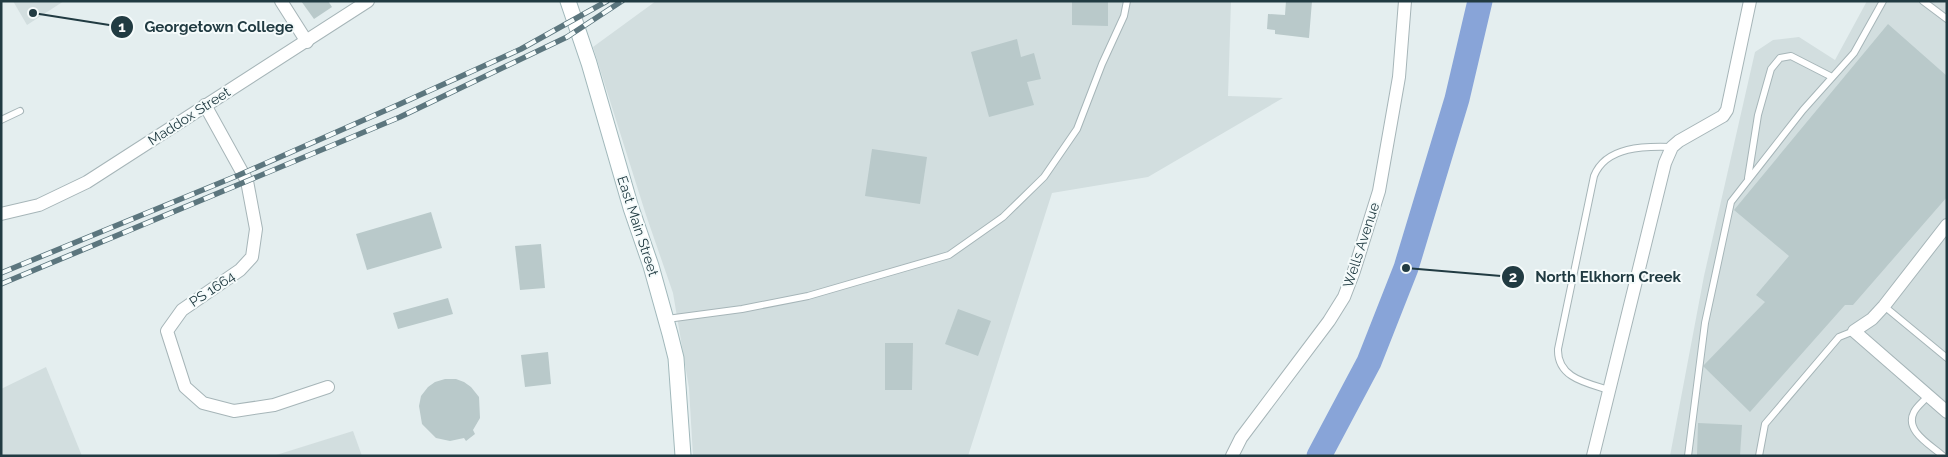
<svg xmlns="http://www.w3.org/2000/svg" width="1948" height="457" font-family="Raleway,sans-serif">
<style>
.built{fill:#d2dedf}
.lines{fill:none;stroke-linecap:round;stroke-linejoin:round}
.river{stroke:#88a4d8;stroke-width:25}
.building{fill:#b9c9ca}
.lane-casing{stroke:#a6b5b8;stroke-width:8}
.street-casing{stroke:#a6b5b8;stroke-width:14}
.secondary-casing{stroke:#a1b8bb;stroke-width:17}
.lane{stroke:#fff;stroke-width:6}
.street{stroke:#fff;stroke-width:12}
.secondary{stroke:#fff;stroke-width:15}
.rail-casing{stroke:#5c767e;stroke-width:5.5}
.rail{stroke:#f5fbfb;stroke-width:4;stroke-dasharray:11;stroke-linecap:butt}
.labels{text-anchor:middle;stroke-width:4;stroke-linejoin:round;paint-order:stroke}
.street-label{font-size:14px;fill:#213b42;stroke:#f5fbfb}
.leader{fill:none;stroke:#213b42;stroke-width:2}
.callout-dot{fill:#213b42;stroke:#f5fbfb;stroke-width:2}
.mark-label{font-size:15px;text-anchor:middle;font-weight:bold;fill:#fff}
.callout-label{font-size:15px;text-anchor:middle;font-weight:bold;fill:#213b42;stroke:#f5fbfb;stroke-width:4;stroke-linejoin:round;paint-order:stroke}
</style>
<rect width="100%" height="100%" fill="#e4eeef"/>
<g class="built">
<polygon points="13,1 64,1 27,25"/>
<polygon points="656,1 1231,1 1228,96 1283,98 1148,177 1052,193 968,456 693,456 689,388 673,293 646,215 593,47"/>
<polygon points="1867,1 1947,1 1947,456 1670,456 1704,276 1755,52 1773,40 1799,37 1835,60"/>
<polygon points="46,367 82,456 1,456 1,389"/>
<polygon points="353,431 362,456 273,456"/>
</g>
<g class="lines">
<polyline class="river" points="1319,456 1369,362 1406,268 1457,99 1480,1"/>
</g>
<g class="building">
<polygon points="301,1 328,1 332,7 314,19"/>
<polygon points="1072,1 1108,1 1108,26 1072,25"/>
<polygon points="1286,1 1312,1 1309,38 1275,34 1275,30 1267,29 1268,14 1285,15"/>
<polygon points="1888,24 1947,76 1947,197 1853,305 1845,305 1750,412 1703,366 1765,302 1756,295 1789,256 1734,210"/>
<polygon points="1017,39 1021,57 1034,53 1041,79 1027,82 1034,105 989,117 971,52"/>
<polygon points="872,149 927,157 920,204 865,196"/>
<polygon points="431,212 442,248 367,270 356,234"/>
<polygon points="541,244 545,288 520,290 515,246"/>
<polygon points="448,298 453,314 398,329 393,313"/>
<polygon points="958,309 991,321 978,356 945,344"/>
<polygon points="885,343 913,343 912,390 885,390"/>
<polygon points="548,352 551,384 525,387 521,355"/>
<polygon points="445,379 456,379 464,382 471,387 479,397 480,418 473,430 475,434 466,441 464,438 450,441 436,438 422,424 419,406 421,396 428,387 435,382"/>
<polygon points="1698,423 1742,425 1740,456 1697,456"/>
</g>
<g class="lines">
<g class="lane-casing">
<g id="lane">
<polyline points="1923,1 1947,19"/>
<polyline points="1,120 20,111"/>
<polyline points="1748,178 1758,115 1771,69 1780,58 1791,56 1832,77"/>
<polyline points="1884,306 1947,358"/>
<polyline points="667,319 742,309 808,296 949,255 1003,217 1044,177 1077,129 1102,64 1124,16 1127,1"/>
<path d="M1609,390C1587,383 1557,378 1558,349L1594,176C1606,146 1645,146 1672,147"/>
<path d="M1928,396C1924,401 1917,406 1914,412C1904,431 1931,445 1943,456"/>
<polyline points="1688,456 1705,323 1731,202 1803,110 1854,53 1883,1"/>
<polyline points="1759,456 1765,424 1839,337 1854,331"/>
</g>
</g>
<g class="street-casing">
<g id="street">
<polyline points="281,1 307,42"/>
<polyline points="205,105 247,181 256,229 252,257 240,270 182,310 167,331 185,387 203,403 234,411 274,405 328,387"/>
<polyline points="1,214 39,205 87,182 368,1"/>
<polyline points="1947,225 1884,306 1872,319 1854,331 1947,412"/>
<polyline points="1232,456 1241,438 1329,321 1344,297 1354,271 1379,191 1399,77 1405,1"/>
<polyline points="1593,456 1665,163 1672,147 1679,141 1723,116 1727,110 1750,1"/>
</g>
</g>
<g class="secondary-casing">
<polyline id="secondary" points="568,1 589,63 631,208 651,266 670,334 676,358 683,456"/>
</g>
<use href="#lane" class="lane"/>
<use href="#street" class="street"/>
<use href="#secondary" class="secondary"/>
<g class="rail-casing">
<g id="rail">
<polyline points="1,273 239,175 400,104 521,49 607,1"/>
<polyline points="1,284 400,117 567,37 622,1"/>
</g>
</g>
<use href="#rail" class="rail"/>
</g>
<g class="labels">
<g class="street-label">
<text transform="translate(189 116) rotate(-33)" y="5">Maddox Street</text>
<text transform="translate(638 226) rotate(72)" y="5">East Main Street</text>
<text transform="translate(1361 245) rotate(-72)" y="5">Wells Avenue</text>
<text transform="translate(212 289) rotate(-34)" y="5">PS 1664</text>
</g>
</g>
<path class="leader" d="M33 13L122 27M1406 268L1513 277"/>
<g class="callout-dot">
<circle cx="33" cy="13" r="5"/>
<circle cx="1406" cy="268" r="5"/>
<circle cx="122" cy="27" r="12"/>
<circle cx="1513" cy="277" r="12"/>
</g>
<g class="mark-label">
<text x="122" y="32">1</text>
<text x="1513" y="282">2</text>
</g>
<g class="callout-label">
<text x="219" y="32">Georgetown College</text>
<text x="1608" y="282">North Elkhorn Creek</text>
</g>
<rect width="1948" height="457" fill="none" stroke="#213b42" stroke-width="5"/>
</svg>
